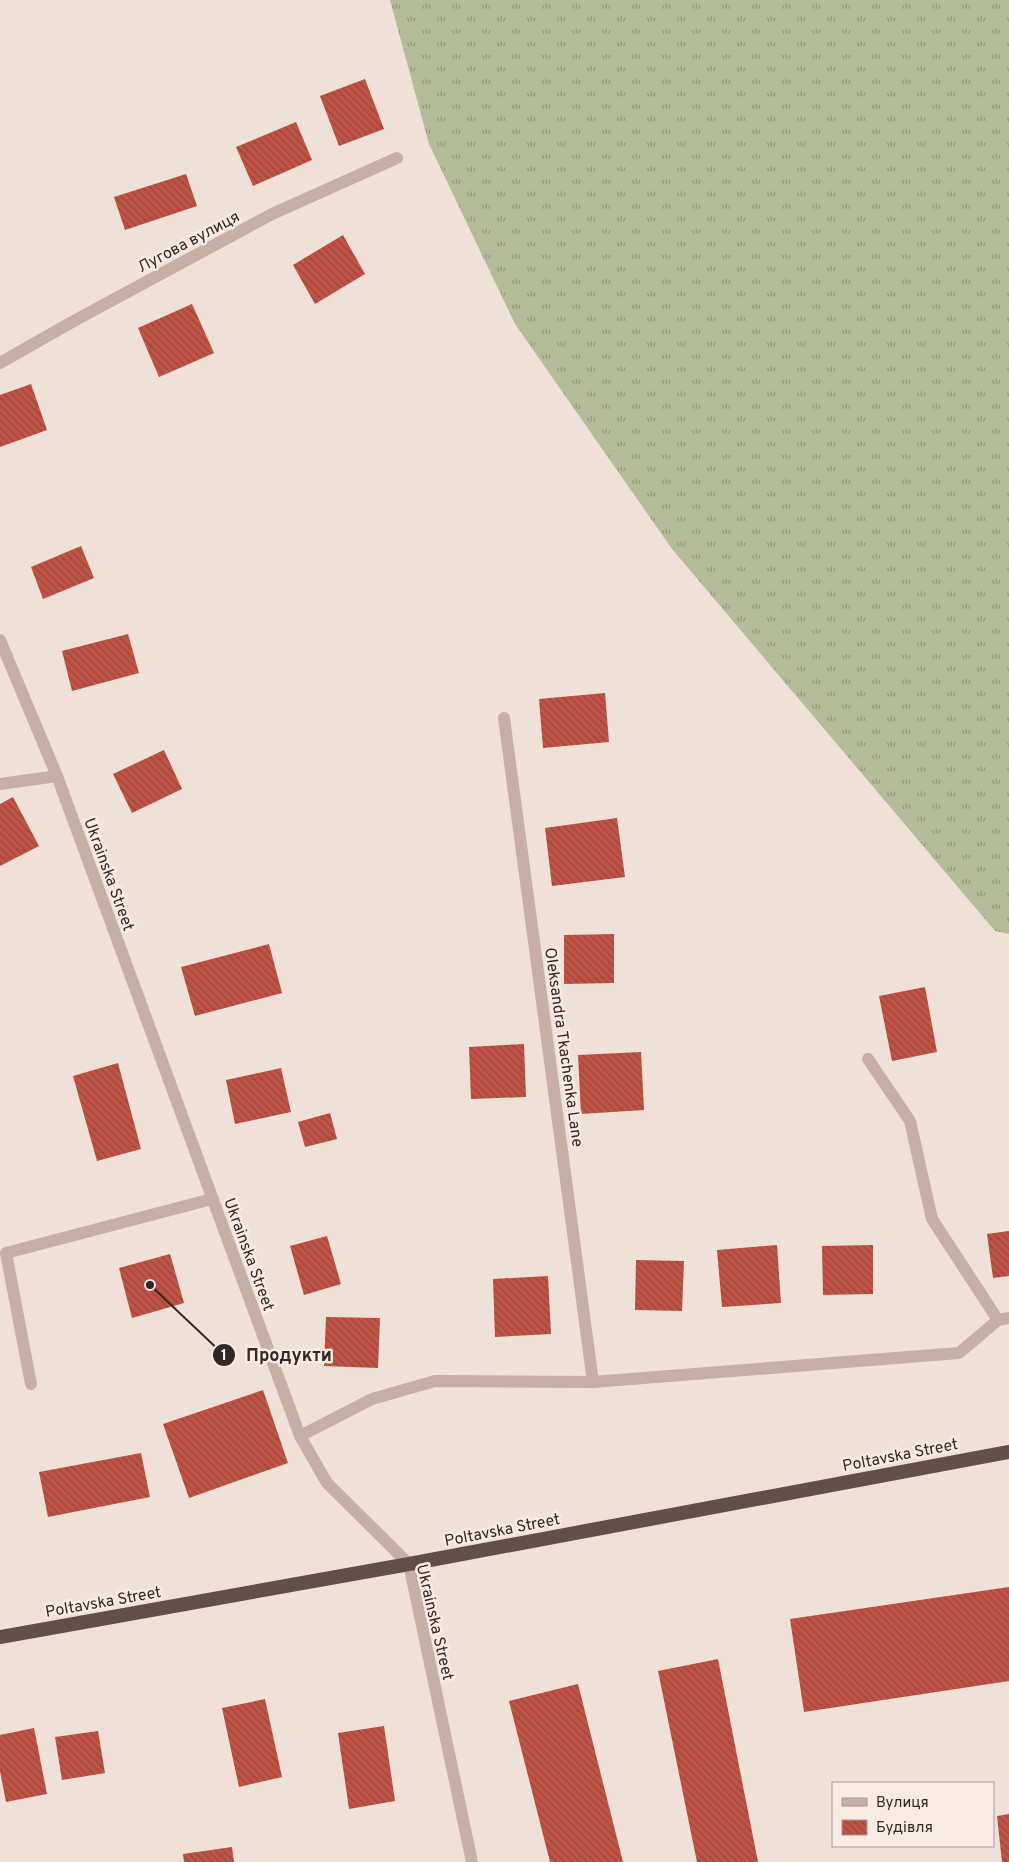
<svg xmlns="http://www.w3.org/2000/svg" width="1009" height="1862" font-family="Overpass,sans-serif">
<style>
.grass{fill:url(#grass-tufts)}
.building{fill:url(#building-back-hatch)}
.lines{fill:none;stroke-linecap:round;stroke-linejoin:round}
.service{stroke:#c6afa4;stroke-width:12}
.minor{stroke:#c6afa4;stroke-width:12}
.trunk{stroke:#624f4a;stroke-width:14}
.labels{text-anchor:middle;stroke-width:5;stroke-linejoin:round;paint-order:stroke}
.street-label{font-size:16px;fill:#322825;stroke:#f7ebe3}
.leader{fill:none;stroke:#322825;stroke-width:2}
.callout-dot{fill:#322825;stroke:#f7ebe3;stroke-width:2}
.mark-label{font-size:15px;text-anchor:middle;font-weight:bold;fill:#fff}
.callout-label{font-size:18px;text-anchor:middle;font-weight:bold;fill:#322825;stroke:#f7ebe3;stroke-width:5;stroke-linejoin:round;paint-order:stroke}
</style>
<defs>
<pattern id="grass-tufts" width="24" height="20" patternUnits="userSpaceOnUse" patternTransform="scale(1.25)"><rect width="24" height="20" fill="#b5bc98"/><path d="M3 7l-1-3M5 7V3M7 7l1-3M15 17l-1-3M17 17v-4M19 17l1-3" fill="none" stroke="#94997c"/></pattern>
<pattern id="building-back-hatch" width="6" height="6" patternUnits="userSpaceOnUse" patternTransform="scale(1.25)"><rect width="6" height="6" fill="#bf5345"/><path d="M-1 5l2 2M0 0l6 6M5-1l2 2" fill="none" stroke="#9c4539"/></pattern>
</defs>
<rect width="100%" height="100%" fill="#efe1d7"/>
<polygon class="grass" points="390,0 1009,0 1009,934 995,931 672,549 515,324 429,144"/>
<g class="building">
<polygon points="365,79 384,129 339,146 320,96"/>
<polygon points="296,122 312,160 253,186 236,147"/>
<polygon points="186,174 197,206 125,230 114,197"/>
<polygon points="343,235 365,274 315,304 293,265"/>
<polygon points="192,304 214,353 159,377 138,328"/>
<polygon points="31,384 47,430 0,447 0,395"/>
<polygon points="81,546 94,578 43,599 31,567"/>
<polygon points="128,634 139,673 72,691 62,651"/>
<polygon points="605,693 609,742 543,748 539,699"/>
<polygon points="164,750 182,789 132,813 113,774"/>
<polygon points="13,797 39,846 0,866 0,804"/>
<polygon points="617,818 625,877 552,886 545,828"/>
<polygon points="614,934 614,983 564,984 564,935"/>
<polygon points="269,944 282,993 195,1016 181,967"/>
<polygon points="925,987 937,1052 892,1061 879,996"/>
<polygon points="524,1044 526,1097 471,1099 469,1047"/>
<polygon points="641,1052 644,1110 581,1114 578,1055"/>
<polygon points="118,1063 141,1149 97,1161 73,1076"/>
<polygon points="281,1068 291,1112 235,1124 226,1080"/>
<polygon points="330,1113 337,1139 305,1147 298,1122"/>
<polygon points="1009,1231 1009,1276 993,1278 987,1234"/>
<polygon points="327,1236 341,1284 304,1295 290,1246"/>
<polygon points="777,1245 781,1303 722,1307 717,1250"/>
<polygon points="873,1245 873,1294 823,1295 822,1246"/>
<polygon points="170,1254 184,1303 132,1318 119,1268"/>
<polygon points="636,1260 684,1261 682,1311 635,1310"/>
<polygon points="548,1276 551,1334 495,1337 493,1279"/>
<polygon points="326,1317 380,1318 378,1368 324,1366"/>
<polygon points="263,1390 288,1463 189,1498 163,1424"/>
<polygon points="141,1453 150,1497 48,1517 39,1472"/>
<polygon points="1009,1587 1009,1681 804,1712 790,1619"/>
<polygon points="718,1659 758,1862 697,1862 658,1671"/>
<polygon points="578,1684 623,1862 550,1862 509,1701"/>
<polygon points="265,1699 282,1777 239,1787 222,1708"/>
<polygon points="384,1726 395,1801 349,1809 338,1733"/>
<polygon points="34,1728 47,1794 6,1802 0,1771 0,1735"/>
<polygon points="98,1731 105,1773 62,1780 55,1737"/>
<polygon points="1009,1814 1009,1862 1002,1862 997,1816"/>
<polygon points="232,1847 234,1862 184,1862 183,1854"/>
</g>
<g class="lines">
<g class="service">
<polyline points="868,1059 910,1121 932,1219 998,1320"/>
<polyline points="31,1384 6,1253 212,1199"/>
</g>
<g class="minor">
<polyline points="0,363 72,322 272,214 397,158"/>
<polyline points="0,640 57,776 300,1436 327,1483 409,1564 472,1862"/>
<polyline points="504,718 593,1382"/>
<polyline points="0,784 57,776"/>
<polyline points="300,1436 372,1399 435,1381 593,1382 959,1353 998,1320 1009,1318"/>
</g>
<polyline class="trunk" points="0,1637 409,1564 1009,1452"/>
</g>
<g class="labels">
<g class="street-label">
<text transform="translate(188 241) rotate(-28)" y="6">Лугова вулиця</text>
<text transform="translate(110 874) rotate(70)" y="6">Ukrainska Street</text>
<text transform="translate(565 1047) rotate(82)" y="6">Oleksandra Tkachenka Lane</text>
<text transform="translate(250 1254) rotate(70)" y="6">Ukrainska Street</text>
<text transform="translate(900 1454) rotate(-11)" y="6">Poltavska Street</text>
<text transform="translate(502 1529) rotate(-11)" y="6">Poltavska Street</text>
<text transform="translate(103 1601) rotate(-10)" y="6">Poltavska Street</text>
<text transform="translate(436 1622) rotate(77)" y="6">Ukrainska Street</text>
</g>
</g>
<path class="leader" d="M150 1285L224 1355"/>
<g class="callout-dot">
<circle cx="150" cy="1285" r="5"/>
<circle cx="224" cy="1355" r="12"/>
</g>
<g class="mark-label">
<text x="224" y="1360">1</text>
</g>
<g class="callout-label">
<text x="289" y="1361">Продукти</text>
</g>
<rect x="832" y="1782" width="162" height="65" fill="#f7ebe3" stroke="#a89d97"/>
<rect x="842" y="1798" width="25" height="8" fill="#c6afa4" stroke="#a89d97"/>
<text x="876" y="1807" font-size="15" fill="#322825">Вулиця</text>
<rect x="842" y="1820" width="25" height="15" fill="url(#building-back-hatch)" stroke="#a89d97"/>
<text x="876" y="1832" font-size="15" fill="#322825">Будівля</text>
</svg>
